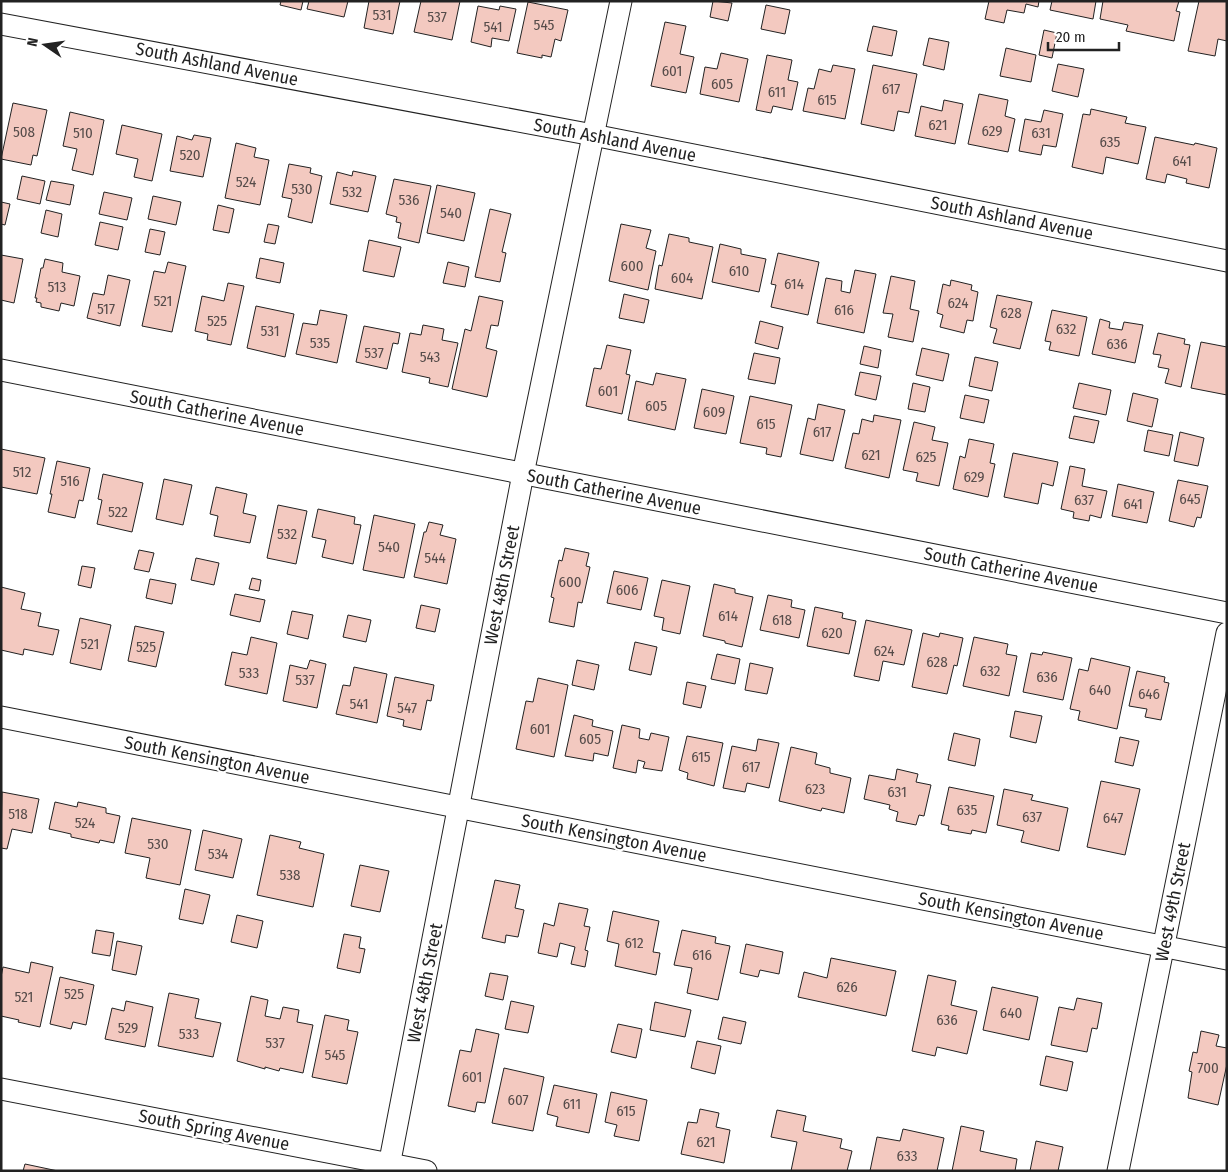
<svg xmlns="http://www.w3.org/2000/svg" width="1228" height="1172" font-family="'Fira Sans Condensed',sans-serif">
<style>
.building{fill:#f3c9c0;stroke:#222}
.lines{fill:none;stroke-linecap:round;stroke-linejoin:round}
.minor-casing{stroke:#222;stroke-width:23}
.minor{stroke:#fff;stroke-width:21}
.labels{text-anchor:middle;stroke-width:4;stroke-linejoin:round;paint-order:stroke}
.number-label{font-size:15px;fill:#564c4a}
.street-label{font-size:18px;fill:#222;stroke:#fff}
</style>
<rect width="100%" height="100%" fill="#fff"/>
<g class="building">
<polygon points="281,1 303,1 301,10 280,5"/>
<polygon points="309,1 348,1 344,17 307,9"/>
<polygon points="369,1 400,1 393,34 364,28"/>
<polygon points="421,1 460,1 452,40 414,32"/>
<polygon points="713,1 732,3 728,21 710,17"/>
<polygon points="989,1 1039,1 1038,7 1026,4 1024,13 1007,10 1004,23 985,19"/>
<polygon points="1052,1 1096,1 1093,19 1050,10"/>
<polygon points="1103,1 1179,1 1176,11 1180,12 1174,41 1126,31 1128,25 1100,19"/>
<polygon points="1199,1 1227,1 1227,41 1218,39 1215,56 1188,51"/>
<polygon points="528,2 568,10 561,41 555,39 551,57 542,55 542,58 517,53"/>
<polygon points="766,5 790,10 785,34 761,29"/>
<polygon points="478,6 499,10 500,6 516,9 509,41 492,38 491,47 471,42"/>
<polygon points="665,22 686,26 680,54 694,57 686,93 651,86"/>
<polygon points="873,26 897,31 892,56 867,51"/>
<polygon points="1044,30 1057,33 1052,58 1039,55"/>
<polygon points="929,38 949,42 944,70 923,65"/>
<polygon points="1006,48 1036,55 1031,82 1000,76"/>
<polygon points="721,53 748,59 739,102 700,94 705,67 717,69"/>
<polygon points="767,55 792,60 788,80 798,82 792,110 773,106 771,113 756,110"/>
<polygon points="1058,64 1084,69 1078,97 1052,91"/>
<polygon points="833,65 855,69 845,119 803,111 808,88 814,89 819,69 831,72"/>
<polygon points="873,65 917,74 909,113 898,111 894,131 861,124"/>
<polygon points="979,94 1008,100 1005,116 1015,119 1008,152 968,144"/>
<polygon points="944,100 963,104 955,144 915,136 921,106 942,111"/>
<polygon points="13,103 47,110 37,156 33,155 31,165 1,159"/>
<polygon points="1091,109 1127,117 1125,123 1146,127 1138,164 1106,157 1103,174 1072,167 1083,114 1090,115"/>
<polygon points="1044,110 1063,114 1056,147 1043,145 1041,155 1019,151 1025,119 1041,122"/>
<polygon points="70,112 104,120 93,175 72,170 77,149 63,146"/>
<polygon points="122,125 162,134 152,181 134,177 138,159 116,154"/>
<polygon points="194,135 211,138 203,177 170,171 177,136 192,140"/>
<polygon points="1155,137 1194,145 1195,143 1217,148 1209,188 1186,183 1187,179 1167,174 1165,183 1146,179"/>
<polygon points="236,143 256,148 254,157 269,160 260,205 225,198"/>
<polygon points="289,164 311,168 310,173 322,176 312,223 288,217 292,199 282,197"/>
<polygon points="353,171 376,176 368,212 330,204 337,172 352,176"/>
<polygon points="22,176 45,181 40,204 17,199"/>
<polygon points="394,179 431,186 419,243 398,238 401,223 396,222 397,217 386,214"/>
<polygon points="51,181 74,185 70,205 46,200"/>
<polygon points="437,185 475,193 464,241 427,233"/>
<polygon points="104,192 132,198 127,220 99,214"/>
<polygon points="153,196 181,202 176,225 148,219"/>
<polygon points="1,202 10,204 5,225 1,224"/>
<polygon points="218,205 234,209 229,233 213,230"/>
<polygon points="490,209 511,214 502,252 506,253 500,282 475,277"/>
<polygon points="46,210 62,214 58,237 41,233"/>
<polygon points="100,222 123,227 118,250 95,245"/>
<polygon points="268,224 279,226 275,244 264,242"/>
<polygon points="621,224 651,230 646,248 656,251 648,290 609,281"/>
<polygon points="150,229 165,232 160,255 145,252"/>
<polygon points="669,234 689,238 689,242 713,247 702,299 655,289 659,265 662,266"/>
<polygon points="369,240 401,247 394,277 363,271"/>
<polygon points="720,244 741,249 741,254 766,259 759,292 712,282"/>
<polygon points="778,253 819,262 808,315 771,307 776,285 771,284"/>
<polygon points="1,255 23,259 14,303 1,300"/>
<polygon points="260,258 284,263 280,283 256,278"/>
<polygon points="45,259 63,263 62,272 80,276 74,306 61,303 59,311 41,307 41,303 36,302 37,298 35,298 41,268 43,268"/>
<polygon points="168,262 186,266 172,332 142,326 154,271 165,273"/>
<polygon points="448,262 469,267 465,287 443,283"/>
<polygon points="855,270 876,274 864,333 817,323 826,278 842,281 841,291 850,293"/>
<polygon points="108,275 130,280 120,326 87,318 93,293 104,295"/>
<polygon points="891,276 915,281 910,309 919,311 913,342 888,337 893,314 883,313"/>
<polygon points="951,280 972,285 971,290 978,292 973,321 967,320 964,333 940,327 943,315 937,313 943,284 950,286"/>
<polygon points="228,283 244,286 231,345 207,340 208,334 195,331 202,296 224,301"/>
<polygon points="624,294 649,300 644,323 619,318"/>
<polygon points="997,295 1032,302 1020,349 993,343 997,329 990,327"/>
<polygon points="479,296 503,301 498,326 491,325 486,348 497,351 487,397 452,389 465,329 471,331"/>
<polygon points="256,306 294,314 285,357 247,348"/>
<polygon points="320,310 347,315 337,363 296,354 303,323 317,325"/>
<polygon points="1052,310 1087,317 1079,356 1049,350 1051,342 1045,341"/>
<polygon points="1100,319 1110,322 1109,328 1122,330 1124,322 1143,325 1135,363 1092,354"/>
<polygon points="760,321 783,327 778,349 755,343"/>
<polygon points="423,325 444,329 442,340 458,343 448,387 429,383 430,378 402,372 410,333 421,335"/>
<polygon points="364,326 400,333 398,344 393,343 387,369 356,362"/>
<polygon points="1158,333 1185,339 1184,344 1190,345 1181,387 1165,383 1169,369 1158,367 1161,355 1153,354"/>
<polygon points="1201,342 1227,347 1227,395 1191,388"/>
<polygon points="607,345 631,350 626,374 630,375 622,414 586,406 594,368 601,369"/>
<polygon points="864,346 881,350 878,368 860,364"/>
<polygon points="922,348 949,354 943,381 916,375"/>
<polygon points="754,353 780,358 775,384 748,379"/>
<polygon points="975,357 998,362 992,391 969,386"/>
<polygon points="860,372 881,376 876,400 855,395"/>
<polygon points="656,373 686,379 675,430 628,420 636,381 653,385"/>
<polygon points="913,383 930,387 925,412 908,409"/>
<polygon points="1079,383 1111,390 1106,415 1073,408"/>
<polygon points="702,389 734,396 726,434 694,428"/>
<polygon points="1133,393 1158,399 1152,427 1127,421"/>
<polygon points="965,395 989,400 984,423 960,418"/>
<polygon points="750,396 792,405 781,457 766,454 767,448 740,443"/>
<polygon points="818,404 845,410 833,461 800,454 808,418 815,420"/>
<polygon points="874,415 901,420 889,478 845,468 853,433 859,434 862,419 873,422"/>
<polygon points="1074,416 1099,421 1094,443 1069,438"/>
<polygon points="914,422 935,427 932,440 948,443 939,486 916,481 918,473 903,470"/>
<polygon points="1148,430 1173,435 1169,456 1144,451"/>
<polygon points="1180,432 1204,438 1198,466 1174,461"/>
<polygon points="969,439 994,444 990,463 995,464 988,497 953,489 960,456 965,458"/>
<polygon points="1,449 45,458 37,494 1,487"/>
<polygon points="1013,453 1058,462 1053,486 1042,483 1038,504 1004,497"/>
<polygon points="57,461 90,468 83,501 79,500 75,518 48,512 52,494 50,494"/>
<polygon points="1070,466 1085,469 1082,486 1107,491 1101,518 1090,515 1089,521 1073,518 1074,512 1061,509"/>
<polygon points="103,474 143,483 132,532 97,524 102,500 98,499"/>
<polygon points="164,479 192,485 183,525 156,519"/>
<polygon points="1178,480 1208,486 1201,518 1197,517 1194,527 1169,521"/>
<polygon points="1118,484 1154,492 1147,523 1112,516"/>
<polygon points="216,487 247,494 243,513 256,516 250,543 214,536 218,516 210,514"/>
<polygon points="278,505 307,511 296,564 267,558"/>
<polygon points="318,509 355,517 354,524 361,525 353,564 322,557 326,540 312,537"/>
<polygon points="374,515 415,524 404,578 363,570"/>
<polygon points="429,522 443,525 440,535 456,539 447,584 414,577 424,532 426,532"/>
<polygon points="565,548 589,553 586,566 590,567 582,603 578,602 574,627 549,622 554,598 551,597 559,560 562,561"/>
<polygon points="139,550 154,553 149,572 134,569"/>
<polygon points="196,558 219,563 214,585 191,580"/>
<polygon points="82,566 95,568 91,588 78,585"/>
<polygon points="614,571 648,578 641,610 607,603"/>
<polygon points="252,578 261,580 259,591 249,589"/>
<polygon points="150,579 176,584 172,604 146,598"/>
<polygon points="662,580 690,586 680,634 662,630 664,618 654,616"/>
<polygon points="714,584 735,589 735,593 753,597 742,647 725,643 725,641 703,636"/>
<polygon points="1,587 25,593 21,609 41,613 38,626 59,630 53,655 24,649 23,655 1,650"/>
<polygon points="235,594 265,600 260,622 230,615"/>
<polygon points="768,595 792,600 791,607 805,610 799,638 760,630"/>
<polygon points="421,605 440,609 435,632 416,628"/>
<polygon points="815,607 843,613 842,618 856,621 849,654 807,646"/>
<polygon points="292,611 313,615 308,639 287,634"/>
<polygon points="348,615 371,620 366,642 343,637"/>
<polygon points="80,618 111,625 101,670 70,663"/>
<polygon points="866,620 912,630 904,665 883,661 879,681 854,676"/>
<polygon points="135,626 164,632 156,667 128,661"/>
<polygon points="923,633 939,637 940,633 963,638 957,666 954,665 947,694 912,687"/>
<polygon points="251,637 277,643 267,694 225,685 232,652 247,655"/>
<polygon points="974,637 1008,644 1006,654 1017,656 1009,696 963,686"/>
<polygon points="635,642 657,647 651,675 629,670"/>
<polygon points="1043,652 1072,658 1063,700 1023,692 1031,653 1042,655"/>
<polygon points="717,654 740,659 735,684 711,679"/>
<polygon points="1091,658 1130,667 1117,729 1078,720 1080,711 1070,709 1079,669 1088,671"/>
<polygon points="310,660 326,664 317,708 283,701 290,665 307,669"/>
<polygon points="577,660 599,665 594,690 572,685"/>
<polygon points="750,663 773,668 767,694 745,690"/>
<polygon points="354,667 387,674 377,723 336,714 343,685 350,686"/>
<polygon points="1137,671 1165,677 1164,682 1169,683 1161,720 1145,717 1147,709 1129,706"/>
<polygon points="395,677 434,685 431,701 427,700 421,730 403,726 404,720 387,716"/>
<polygon points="538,678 568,685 554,757 516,749 526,701 533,702"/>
<polygon points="687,682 706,686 701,708 683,704"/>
<polygon points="1015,711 1042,716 1036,743 1010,737"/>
<polygon points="574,715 593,720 592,726 613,731 608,756 594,753 593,761 565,756"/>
<polygon points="622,725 640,729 639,738 649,740 651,733 669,737 662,771 643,768 645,762 638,760 636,773 613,768"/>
<polygon points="954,733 980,739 975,766 948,760"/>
<polygon points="687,736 723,743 714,786 687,779 688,773 679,770"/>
<polygon points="1120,737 1139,741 1133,766 1115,762"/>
<polygon points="758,739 779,743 769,788 747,783 745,792 723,788 732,746 756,751"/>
<polygon points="791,747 817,753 815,764 830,768 830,773 851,778 844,813 822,808 821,811 779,801"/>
<polygon points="897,769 918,774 916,782 931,785 924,816 919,815 916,825 896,821 898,812 889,809 890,805 864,799 869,775 895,780"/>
<polygon points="1101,781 1140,789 1125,855 1087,847"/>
<polygon points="949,787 994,796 986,833 972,830 971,834 948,830 949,826 941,824"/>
<polygon points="1004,789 1033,795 1031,800 1068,808 1059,851 1021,842 1024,831 997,825"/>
<polygon points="2,792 39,799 32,833 12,829 7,849 1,848"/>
<polygon points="55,802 77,807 78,802 106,808 106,813 120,816 114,843 100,840 99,843 71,837 71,834 49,829"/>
<polygon points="132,818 191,830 180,885 146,878 150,858 125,853"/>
<polygon points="203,830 242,839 233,878 195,870"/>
<polygon points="270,835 301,842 299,848 324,854 313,907 257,895"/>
<polygon points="360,865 389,871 380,912 351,906"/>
<polygon points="495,880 520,885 515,908 524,910 518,937 506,935 505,943 482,938"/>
<polygon points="185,889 210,895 203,924 179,919"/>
<polygon points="559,903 588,909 584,926 590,927 585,950 588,951 585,967 571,964 575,947 560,943 557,957 538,953 544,923 554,926"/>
<polygon points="613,911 659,921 653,952 660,953 656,975 615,966 619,944 607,941"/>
<polygon points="237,915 263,921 257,948 231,942"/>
<polygon points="96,930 114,933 110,956 92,953"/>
<polygon points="682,930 716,937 715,943 730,946 718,1000 687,993 692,968 674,965"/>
<polygon points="344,934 361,937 359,948 365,949 360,973 337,968"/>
<polygon points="117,941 142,946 136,975 112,970"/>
<polygon points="746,944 783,952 779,974 760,970 758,977 740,973"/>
<polygon points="831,958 896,971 886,1016 798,997 804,972 827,978"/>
<polygon points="31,962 53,967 40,1027 18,1022 19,1020 1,1016 1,977 3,967 29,973"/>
<polygon points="490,973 508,976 503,1000 485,996"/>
<polygon points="928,975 956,981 951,1005 977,1011 967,1054 937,1047 935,1056 912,1051"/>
<polygon points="60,977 94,985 86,1025 73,1022 71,1029 50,1024"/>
<polygon points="992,987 1038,997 1029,1040 983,1030"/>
<polygon points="169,993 199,999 195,1018 221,1023 213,1057 158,1046"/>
<polygon points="251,996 268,1000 265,1016 280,1019 283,1007 299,1010 297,1022 313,1025 303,1073 280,1068 279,1071 265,1067 265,1069 237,1061"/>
<polygon points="1077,998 1102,1003 1097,1029 1092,1028 1087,1052 1051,1045 1059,1007 1074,1010"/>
<polygon points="126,1001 153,1007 145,1047 105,1039 112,1008 124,1011"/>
<polygon points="511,1001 534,1006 528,1033 505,1029"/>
<polygon points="655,1002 691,1010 685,1037 650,1030"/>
<polygon points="325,1015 349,1020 347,1030 358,1032 347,1084 312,1077"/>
<polygon points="723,1017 746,1022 741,1044 718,1039"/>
<polygon points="618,1024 642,1029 636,1058 611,1052"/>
<polygon points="476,1029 499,1034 485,1103 477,1102 475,1112 448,1106 460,1050 471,1052"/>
<polygon points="1201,1031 1219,1035 1216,1046 1227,1048 1227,1064 1218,1105 1188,1098 1192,1072 1189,1071 1193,1052 1197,1053"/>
<polygon points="697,1041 721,1046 715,1074 691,1068"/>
<polygon points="1046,1056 1073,1062 1067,1091 1040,1085"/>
<polygon points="504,1068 544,1077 533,1131 492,1123"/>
<polygon points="554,1085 597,1094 589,1133 556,1126 558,1117 547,1114"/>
<polygon points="611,1092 647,1100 639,1141 614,1136 617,1125 605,1122"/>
<polygon points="700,1109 719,1113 716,1127 730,1130 724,1163 681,1154 688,1122 697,1123"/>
<polygon points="777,1110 806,1116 803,1131 842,1139 840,1148 852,1151 847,1171 791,1171 797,1142 771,1137"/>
<polygon points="961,1126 984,1131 980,1151 1017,1159 1015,1171 952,1171"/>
<polygon points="903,1129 944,1138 937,1171 870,1171 877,1137 900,1141"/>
<polygon points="1036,1141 1063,1147 1058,1171 1030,1171"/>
<polygon points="25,1164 58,1171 23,1171"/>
</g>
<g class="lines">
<g class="minor-casing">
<g id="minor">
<polyline points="1,24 593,135 1227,261"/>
<polyline points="1,370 1227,613"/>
<polyline points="1,717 1227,959"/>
<polyline points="1,1089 426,1171"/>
<polyline points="388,1171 523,474 621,1"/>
<polyline points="1118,1171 1227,633"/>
</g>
</g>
<use href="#minor" class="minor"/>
</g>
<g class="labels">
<g class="number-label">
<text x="382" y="20">531</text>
<text x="437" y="22">537</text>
<text x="544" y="30">545</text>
<text x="493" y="32">541</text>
<text x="672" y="76">601</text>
<text x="722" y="89">605</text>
<text x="891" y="94">617</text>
<text x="777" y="97">611</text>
<text x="827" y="105">615</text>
<text x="938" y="130">621</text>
<text x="992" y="136">629</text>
<text x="24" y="137">508</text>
<text x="83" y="138">510</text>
<text x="1041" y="138">631</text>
<text x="1110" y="147">635</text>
<text x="190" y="160">520</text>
<text x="1182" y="166">641</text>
<text x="246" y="187">524</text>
<text x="302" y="194">530</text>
<text x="352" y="197">532</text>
<text x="409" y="205">536</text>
<text x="451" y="218">540</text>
<text x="632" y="271">600</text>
<text x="739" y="276">610</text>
<text x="682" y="283">604</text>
<text x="794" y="289">614</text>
<text x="57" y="292">513</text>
<text x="163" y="306">521</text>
<text x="958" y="308">624</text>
<text x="106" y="314">517</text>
<text x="844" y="315">616</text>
<text x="1011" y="318">628</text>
<text x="217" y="326">525</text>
<text x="1066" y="334">632</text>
<text x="270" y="336">531</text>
<text x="320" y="348">535</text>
<text x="1117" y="349">636</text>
<text x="374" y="358">537</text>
<text x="430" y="362">543</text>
<text x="608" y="396">601</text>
<text x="656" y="411">605</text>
<text x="714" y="417">609</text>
<text x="766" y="429">615</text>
<text x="822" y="437">617</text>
<text x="871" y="460">621</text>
<text x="926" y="462">625</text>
<text x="22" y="477">512</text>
<text x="974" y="482">629</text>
<text x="70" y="486">516</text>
<text x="1190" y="504">645</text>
<text x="1084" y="505">637</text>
<text x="1133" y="509">641</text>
<text x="118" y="517">522</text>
<text x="287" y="539">532</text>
<text x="389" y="552">540</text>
<text x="435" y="563">544</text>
<text x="570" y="587">600</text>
<text x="627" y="595">606</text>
<text x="728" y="621">614</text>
<text x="782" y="625">618</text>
<text x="832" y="638">620</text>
<text x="90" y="649">521</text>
<text x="146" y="652">525</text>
<text x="884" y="656">624</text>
<text x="937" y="667">628</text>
<text x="990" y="676">632</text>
<text x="249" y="678">533</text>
<text x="1047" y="682">636</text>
<text x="305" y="685">537</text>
<text x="1100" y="695">640</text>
<text x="1149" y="699">646</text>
<text x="359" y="709">541</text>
<text x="407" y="713">547</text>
<text x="540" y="734">601</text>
<text x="590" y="744">605</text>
<text x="701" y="762">615</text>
<text x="751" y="772">617</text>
<text x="815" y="794">623</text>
<text x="897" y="797">631</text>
<text x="967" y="815">635</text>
<text x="18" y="819">518</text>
<text x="1032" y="822">637</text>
<text x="1113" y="823">647</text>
<text x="85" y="828">524</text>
<text x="158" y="849">530</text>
<text x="218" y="859">534</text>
<text x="290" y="880">538</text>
<text x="634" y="948">612</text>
<text x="702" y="960">616</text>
<text x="847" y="992">626</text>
<text x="74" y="999">525</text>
<text x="24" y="1002">521</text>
<text x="1011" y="1018">640</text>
<text x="947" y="1025">636</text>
<text x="128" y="1033">529</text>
<text x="189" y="1039">533</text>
<text x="275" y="1048">537</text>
<text x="335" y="1060">545</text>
<text x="1208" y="1073">700</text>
<text x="472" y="1082">601</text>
<text x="518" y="1105">607</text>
<text x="572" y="1109">611</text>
<text x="626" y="1116">615</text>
<text x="706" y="1147">621</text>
<text x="907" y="1161">633</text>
</g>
<g class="street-label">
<text transform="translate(217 64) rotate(11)" y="6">South Ashland Avenue</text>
<text transform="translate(615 140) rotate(11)" y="6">South Ashland Avenue</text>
<text transform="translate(1012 218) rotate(11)" y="6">South Ashland Avenue</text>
<text transform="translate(217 413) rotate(11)" y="6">South Catherine Avenue</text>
<text transform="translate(614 492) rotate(11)" y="6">South Catherine Avenue</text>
<text transform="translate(1011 570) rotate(11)" y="6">South Catherine Avenue</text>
<text transform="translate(502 585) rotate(-79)" y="6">West 48th Street</text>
<text transform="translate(217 760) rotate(11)" y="6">South Kensington Avenue</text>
<text transform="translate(614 838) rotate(11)" y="6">South Kensington Avenue</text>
<text transform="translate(1173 902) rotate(-79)" y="6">West 49th Street</text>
<text transform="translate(1011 916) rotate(11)" y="6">South Kensington Avenue</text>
<text transform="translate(425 983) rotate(-79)" y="6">West 48th Street</text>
<text transform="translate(214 1130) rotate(11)" y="6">South Spring Avenue</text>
</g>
</g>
<rect width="1228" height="1172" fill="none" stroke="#222222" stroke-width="5"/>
<g transform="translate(45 45) rotate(283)" stroke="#ffffff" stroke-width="4" paint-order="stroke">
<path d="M0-4L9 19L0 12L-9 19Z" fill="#222222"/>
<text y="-8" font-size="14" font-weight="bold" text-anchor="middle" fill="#222222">N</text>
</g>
<path d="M1048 42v8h71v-8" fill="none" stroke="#222222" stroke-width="2.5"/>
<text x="1056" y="42" font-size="15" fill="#222222" stroke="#ffffff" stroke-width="4" paint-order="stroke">20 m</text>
</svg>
